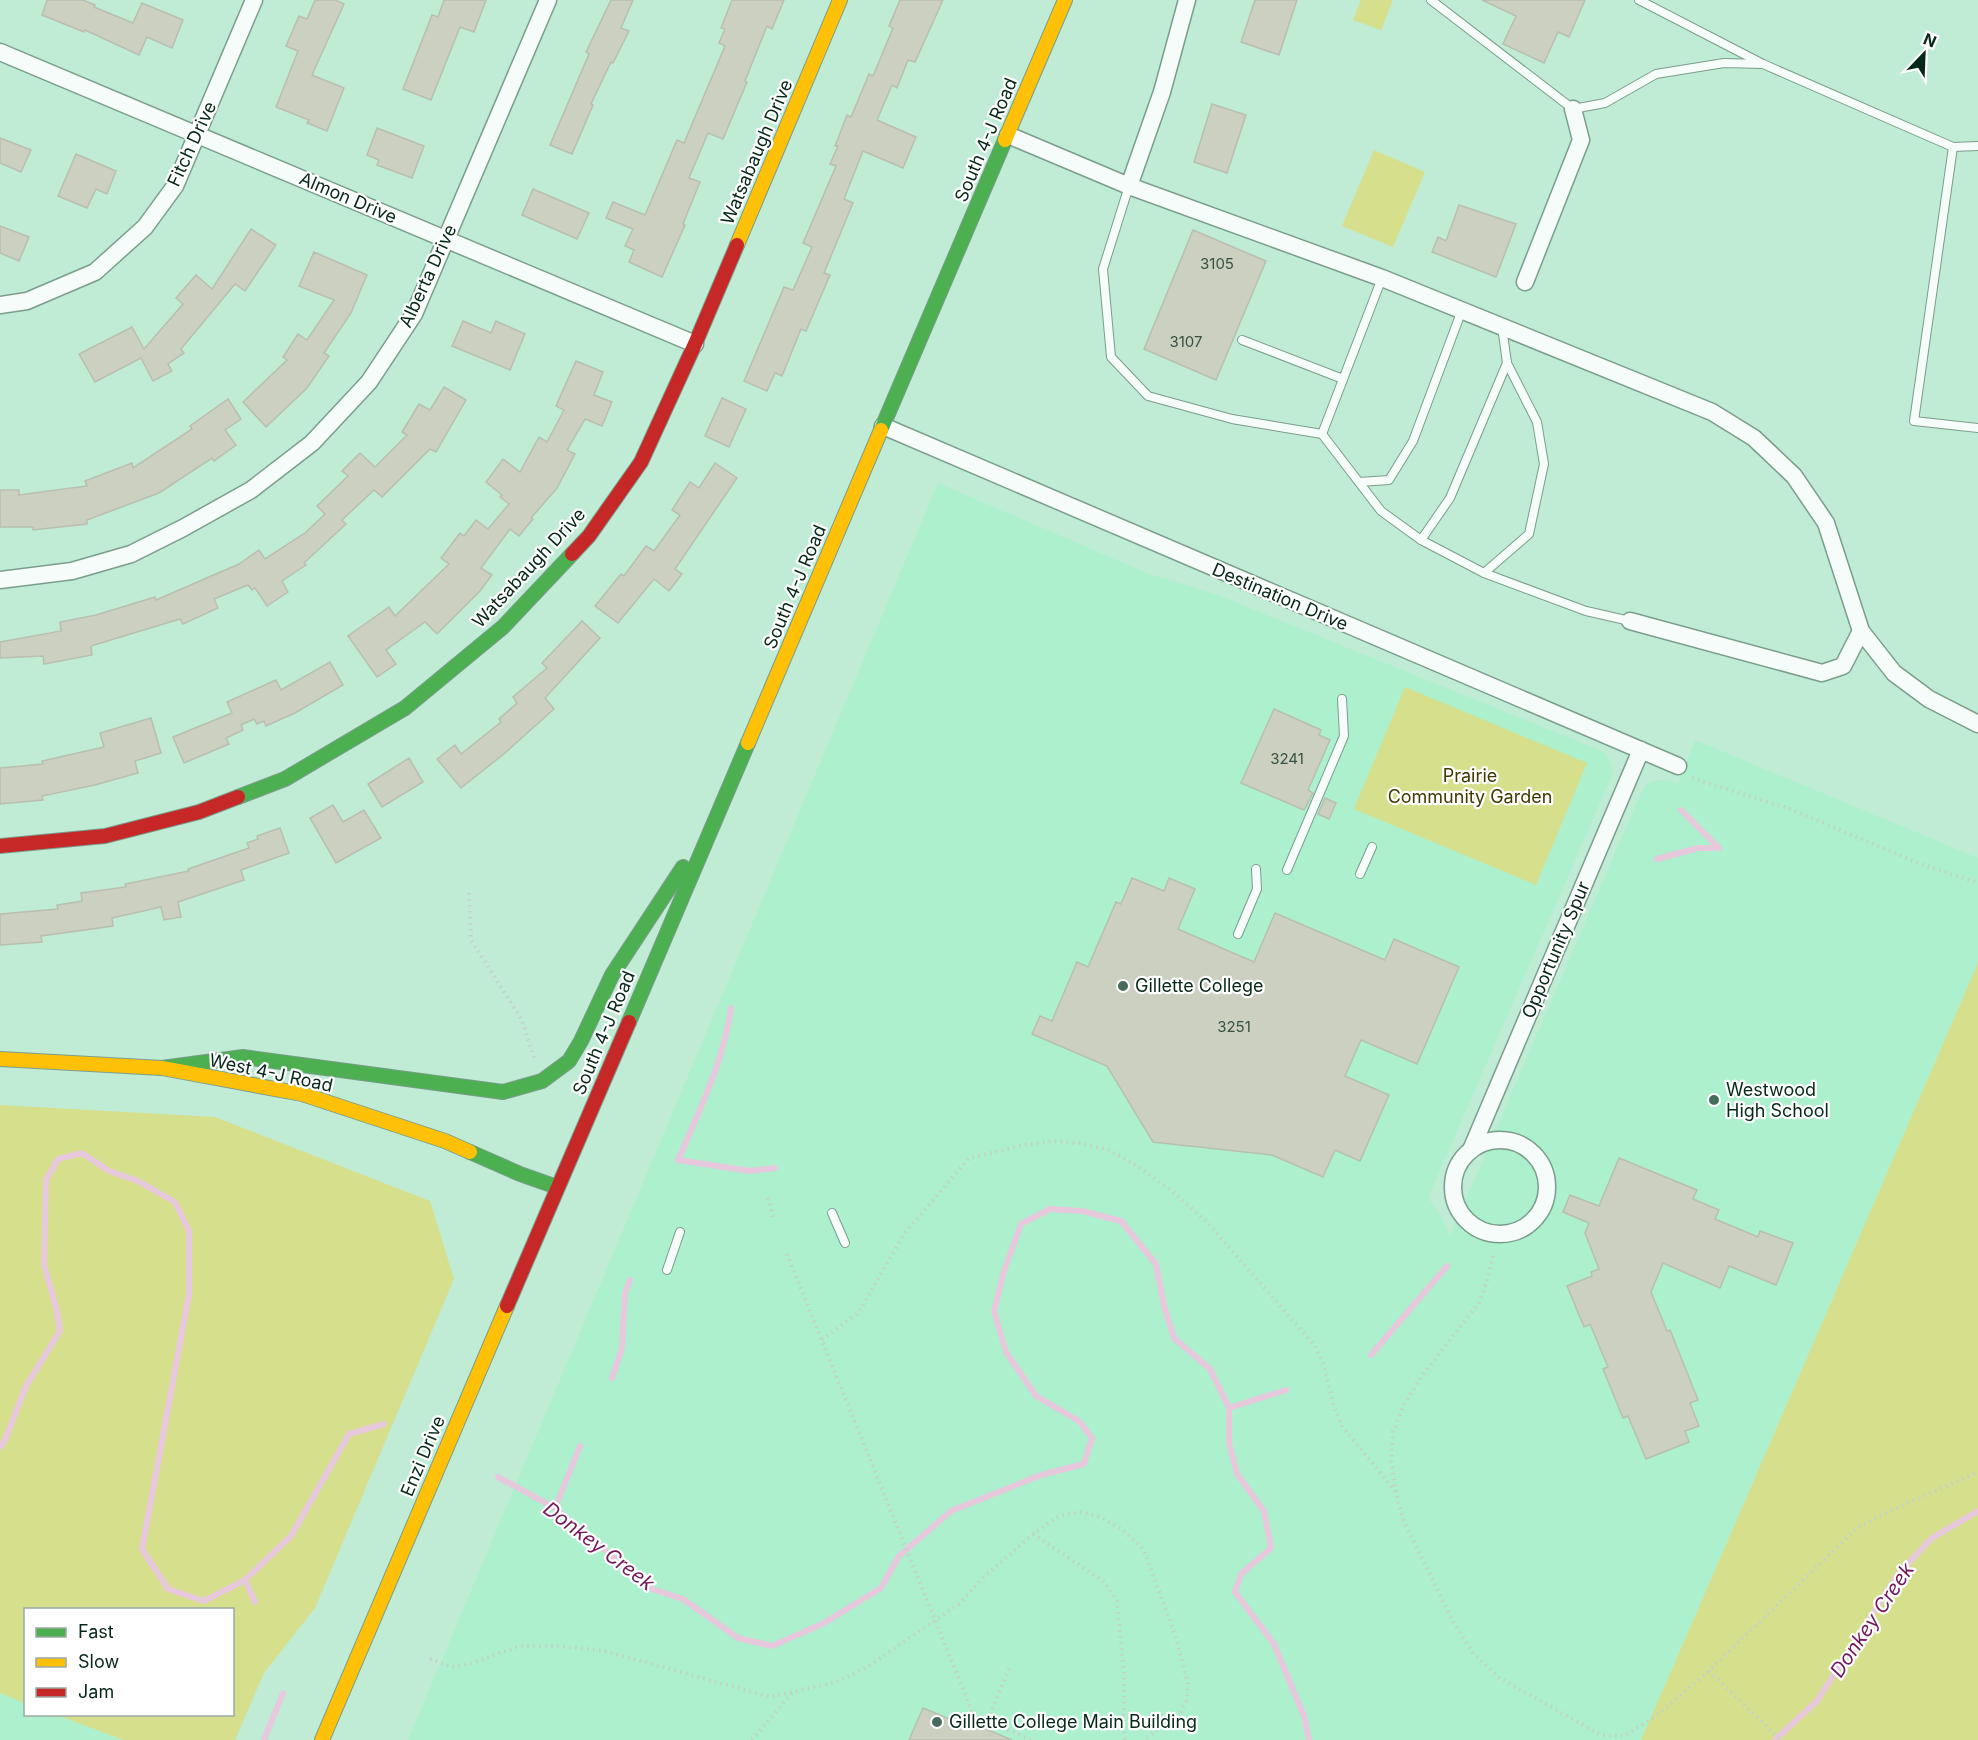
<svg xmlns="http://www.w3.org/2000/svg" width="1978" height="1740" font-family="Inter,sans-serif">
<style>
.built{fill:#acf0cd}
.green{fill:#d6df8c}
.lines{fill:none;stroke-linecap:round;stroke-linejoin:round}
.stream{stroke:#e7c8dd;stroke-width:6}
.building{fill:#cbd0c1;stroke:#b9bfaf;stroke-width:1.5}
.lane-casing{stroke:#7a9d8c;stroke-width:10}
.street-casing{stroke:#7a9d8c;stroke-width:19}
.fast-casing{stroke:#7a9d8c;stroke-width:16}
.slow-casing{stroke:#7a9d8c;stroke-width:16}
.jam-casing{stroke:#7a9d8c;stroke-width:16}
.path{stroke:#c3d1ca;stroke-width:4;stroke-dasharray:1.5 4.5;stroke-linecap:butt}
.lane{stroke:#f6fcf9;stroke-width:8}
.street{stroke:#f6fcf9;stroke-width:16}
.fast{stroke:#4caf50;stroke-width:14}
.slow{stroke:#ffc107;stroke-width:14}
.jam{stroke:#c62828;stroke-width:14}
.poi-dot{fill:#466d5b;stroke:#fff;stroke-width:2}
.labels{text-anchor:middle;stroke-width:4.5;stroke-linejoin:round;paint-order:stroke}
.number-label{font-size:15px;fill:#365243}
.street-label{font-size:18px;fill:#052819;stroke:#fff}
.park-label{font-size:18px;fill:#413900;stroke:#fff}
.poi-label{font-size:18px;fill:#052819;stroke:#fff;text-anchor:start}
.water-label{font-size:20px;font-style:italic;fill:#74185c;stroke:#fff}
</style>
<rect width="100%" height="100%" fill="#c0ecd5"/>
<g class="built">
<polygon points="938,483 1147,573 1218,595 1604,752 1611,763 1613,773 1428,1198 1441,1216 1450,1236 1643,788 1653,781 1666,780 1678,784 1695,740 1978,858 1978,963 1641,1740 408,1740"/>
<polygon points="0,1693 25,1703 26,1714 56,1715 124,1740 0,1740"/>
</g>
<g class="green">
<polygon points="1361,0 1393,0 1381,30 1353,20"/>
<polygon points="1374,150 1425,172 1393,247 1342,226"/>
<polygon points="1405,687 1587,763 1536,885 1354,809"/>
<polygon points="1978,963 1978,1740 1641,1740 1686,1637"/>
<polygon points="0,1105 215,1117 430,1201 454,1279 315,1608 264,1673 235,1740 124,1740 56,1715 232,1714 232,1610 26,1610 25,1703 0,1693"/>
</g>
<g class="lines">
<g class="stream">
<polyline points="1681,810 1719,848"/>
<polyline points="1657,859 1698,848 1719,848"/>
<path d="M731,1008C723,1063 700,1109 678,1160L750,1171L775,1168"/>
<polyline points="1371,1355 1447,1266"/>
<polyline points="612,1378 622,1348 625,1293 630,1280"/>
<polyline points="1229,1408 1286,1390"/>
<polyline points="0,1447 5,1440 26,1386 60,1331 56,1307 44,1265 46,1180 58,1159 82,1153 109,1171 138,1181 175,1202 189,1231 189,1294 142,1549 168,1589 204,1601 245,1580 291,1536 349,1434 384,1424"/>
<polyline points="498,1477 555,1508 652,1589 683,1599 738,1638 772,1646 824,1623 881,1588 899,1556 951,1511 1041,1475 1084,1464 1092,1438 1079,1421 1036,1396 1006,1352 994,1311 1004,1271 1021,1224 1050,1209 1082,1211 1121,1221 1156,1264 1164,1306 1174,1338 1210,1369 1229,1408 1229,1443 1237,1474 1264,1511 1271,1548 1241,1574 1235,1592 1274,1644 1304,1716 1309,1740"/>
<polyline points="555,1508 580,1446"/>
<polyline points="245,1580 255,1602"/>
<polyline points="264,1740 283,1693"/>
<polyline points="1775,1740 1817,1701 1898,1574 1932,1538 1978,1511"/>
</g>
</g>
<g class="building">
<polygon points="47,0 83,0 95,5 94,7 133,23 142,3 183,20 172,48 147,37 139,55 85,30 84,32 42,15"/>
<polygon points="315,0 335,0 344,4 312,75 344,88 327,131 307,123 309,120 276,107 298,51 286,46 299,16 307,19"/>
<polygon points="444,0 486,0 474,32 460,27 431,100 403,89 432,15 438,17"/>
<polygon points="611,0 633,0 621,28 629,31 613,63 611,62 591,104 593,105 572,154 550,145 589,54 586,52"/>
<polygon points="732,0 784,0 772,29 767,26 745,81 747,82 723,139 708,133 689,178 700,182 683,224 685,225 662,277 629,262 634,250 625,246 633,229 606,218 613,202 645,215 677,140 684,143 725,46 719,43 725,29 721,28"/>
<polygon points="900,0 943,0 915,62 908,60 897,88 892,85 877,120 916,137 903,168 863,151 844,199 853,203 824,273 830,275 806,331 801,329 782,376 775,373 767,391 744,381 784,287 793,290 812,247 803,243 836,166 830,164 838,146 835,146 847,115 851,117 869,74 873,76 893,28 889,26"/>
<polygon points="1255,0 1297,0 1279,55 1241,42"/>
<polygon points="1482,0 1585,0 1569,37 1558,32 1544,63 1503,44 1516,16"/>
<polygon points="1212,104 1246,115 1227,173 1194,162"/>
<polygon points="377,128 424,146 412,178 377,165 379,160 367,155"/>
<polygon points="0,138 31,150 21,172 0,163"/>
<polygon points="76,154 116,171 107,194 96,189 87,208 58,196"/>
<polygon points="533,189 589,213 577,239 522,215"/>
<polygon points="1459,205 1516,224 1496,277 1432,252 1438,237 1446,241"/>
<polygon points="0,226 29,237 19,261 0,253"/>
<polygon points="251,229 276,245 245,291 235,284 181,349 184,353 168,364 172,371 153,381 141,358 95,382 79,354 132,327 144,349 183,304 176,298 196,275 212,289"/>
<polygon points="1193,230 1266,261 1216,380 1144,349"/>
<polygon points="314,252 367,275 351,313 324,353 329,356 307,388 266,427 243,402 287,360 283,357 298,334 307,340 334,300 299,286"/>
<polygon points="463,321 491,333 496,321 525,334 510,370 452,346"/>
<polygon points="576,361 603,372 594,395 612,402 602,426 585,419 567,450 575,454 557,488 531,518 533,519 519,536 510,529 481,568 492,575 480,591 437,634 425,622 386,650 396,664 377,677 348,636 389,607 395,616 449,564 441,558 460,533 464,536 476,520 488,529 509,504 500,497 502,495 486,482 503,459 520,472 539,437 547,442 564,410 556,406"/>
<polygon points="444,387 466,400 436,452 430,449 382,497 374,490 342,520 346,524 304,563 306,565 282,581 288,592 267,606 255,588 252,590 248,585 214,599 218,608 183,624 180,619 91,646 92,655 44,664 43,656 0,658 0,642 61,631 60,622 96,615 155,597 156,600 239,564 259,550 265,559 305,533 325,514 317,506 348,476 342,471 360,453 375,467 407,435 402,432 419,404 430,410"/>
<polygon points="722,398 746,409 729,447 705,436"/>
<polygon points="228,399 241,419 225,430 236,445 214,461 212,458 159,493 87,520 87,524 33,530 33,527 0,527 0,490 19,490 19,495 87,486 85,481 132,463 133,468 192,429 190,426"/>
<polygon points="715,463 737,478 675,569 682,574 669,591 654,579 618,623 595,606 621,574 624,576 646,546 654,551 680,515 672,510 690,482 699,488"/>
<polygon points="582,621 600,638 545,698 554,709 505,753 461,788 437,759 455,745 461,754 501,722 499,719 517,703 513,697 547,668 542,663"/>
<polygon points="330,662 343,685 295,713 266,726 264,721 257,724 254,719 241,725 243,730 226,738 229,744 184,763 173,737 232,713 227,702 276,680 281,690"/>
<polygon points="1274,709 1321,730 1319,735 1330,740 1308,790 1313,793 1304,810 1241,783"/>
<polygon points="151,718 161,753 135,761 138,773 95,785 42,796 43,800 0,804 0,768 43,764 42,761 104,747 100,733"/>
<polygon points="409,758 423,782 382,807 368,784"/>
<polygon points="1325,798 1336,803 1329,819 1318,814"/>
<polygon points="333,805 343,822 364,810 381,838 336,863 310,818"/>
<polygon points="280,828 289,853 241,870 244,880 178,902 181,917 164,920 161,907 112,918 113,926 41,936 42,942 0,945 0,914 58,909 57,905 82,901 81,893 126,887 125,884 189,871 188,869 249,848 247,843 258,839 257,836"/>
<polygon points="1132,878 1164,891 1169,878 1195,889 1178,929 1254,962 1275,913 1385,960 1394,939 1459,967 1417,1064 1361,1040 1345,1076 1389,1095 1360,1161 1335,1150 1323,1177 1272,1155 1153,1142 1107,1066 1032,1034 1040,1016 1052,1021 1077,962 1088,967 1116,902 1121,904"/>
<polygon points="1619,1158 1697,1190 1693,1199 1719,1210 1715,1219 1758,1237 1760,1231 1793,1243 1776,1285 1729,1266 1720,1288 1663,1263 1651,1292 1667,1331 1670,1330 1698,1400 1690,1403 1699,1426 1685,1431 1689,1442 1646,1459 1628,1416 1623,1418 1603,1369 1608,1367 1590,1324 1584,1327 1567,1286 1592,1276 1591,1272 1599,1269 1585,1233 1589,1223 1563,1212 1570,1195 1599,1206"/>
<polygon points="923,1708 962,1724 964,1720 1012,1740 909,1740"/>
</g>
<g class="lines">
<g class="lane-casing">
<g id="lane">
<polyline points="1431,0 1573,109 1605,103 1656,74 1724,63 1763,64"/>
<polyline points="1639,0 1763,64 1953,147 1978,146"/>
<polyline points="1953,147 1914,421 1978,428"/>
<polyline points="1129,186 1103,269 1111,357 1148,396 1232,419 1322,434 1381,511 1421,540 1484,573 1586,611 1630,621"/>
<polyline points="1242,340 1343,379"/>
<polyline points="1322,434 1382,278"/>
<polyline points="1359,482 1389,480 1413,441 1462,310"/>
<polyline points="1421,540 1450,498 1507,363"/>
<polyline points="1484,573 1529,534 1544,464 1537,422 1507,363 1502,327"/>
<polyline points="1287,870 1344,736 1342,699"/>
<polyline points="1360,874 1372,847"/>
<polyline points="1238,934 1257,889 1256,869"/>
<polyline points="832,1213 845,1243"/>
<polyline points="667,1270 680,1232"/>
</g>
</g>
<g class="street-casing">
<g id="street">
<polyline points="0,52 695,344"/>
<polyline points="1008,135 1129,186 1382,278 1712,412 1754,438 1794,476 1826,523 1861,631 1894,673 1929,699 1978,724"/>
<polyline points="1129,186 1162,92 1187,0"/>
<polyline points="1525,282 1581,140 1573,109"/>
<polyline points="0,305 27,301 95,272 145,227 175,186 254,0"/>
<polyline points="883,426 1678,766"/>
<polyline points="0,580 72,571 131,554 183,528 251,490 312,443 369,382 414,314 548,0"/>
<polyline points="1630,621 1822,673 1843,666 1861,631"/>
<circle cx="1500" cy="1187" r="47"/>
<polyline points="1471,1150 1641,750"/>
</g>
</g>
<g class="fast-casing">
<g id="fast">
<polyline points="881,430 1005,140"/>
<polyline points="238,797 285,779 405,708 503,627 572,554"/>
<polyline points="629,1022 748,743"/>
<polyline points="162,1068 243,1057 503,1092 542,1081 569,1061 581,1041 612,975 683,867"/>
<polyline points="470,1152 520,1174 557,1187"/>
</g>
</g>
<g class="slow-casing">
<g id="slow">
<polyline points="1005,140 1065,0"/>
<polyline points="737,245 840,0"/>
<polyline points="748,743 881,430"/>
<polyline points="0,1059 162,1068 302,1094 445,1141 470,1152"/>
<polyline points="322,1740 507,1306"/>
</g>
</g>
<g class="jam-casing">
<g id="jam">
<polyline points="572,554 589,536 641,462 695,344 737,245"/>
<polyline points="0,846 105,836 199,812 238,797"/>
<polyline points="507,1306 629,1022"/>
</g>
</g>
<g class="path">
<polyline points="1692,778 1790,809 1918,863 1978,883"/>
<polyline points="469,893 471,940 522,1020 535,1061"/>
<polyline points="768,1198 773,1217"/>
<polyline points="787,1254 973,1714 1031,1740"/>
<polyline points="822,1340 859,1312 904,1234 969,1158 1024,1145 1053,1141 1081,1143 1109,1150 1139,1167 1172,1191 1207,1222 1315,1346 1324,1365 1333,1404 1342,1426 1396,1492 1404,1522 1454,1623 1473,1653 1498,1677 1601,1735 1624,1736 1656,1716 1709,1671 1856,1529 1879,1516 1978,1472"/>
<polyline points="1396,1492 1391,1461 1393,1432 1404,1405 1421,1377 1479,1303 1487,1281 1494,1252"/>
<polyline points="1033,1534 1103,1581 1117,1601 1124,1675 1124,1737 1126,1740"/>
<polyline points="430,1659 452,1667 472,1663 519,1646 561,1646 605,1651 770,1697 836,1682 867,1667 959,1604 983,1578 1033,1534 1059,1516 1080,1512 1100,1517 1122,1529 1144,1550 1175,1635 1188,1683 1187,1700 1179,1714 1144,1740"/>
<polyline points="1709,1671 1781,1740"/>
<polyline points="988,1720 1010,1666"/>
<polyline points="752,1740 792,1693"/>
</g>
<use href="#lane" class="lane"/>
<use href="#street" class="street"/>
<use href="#fast" class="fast"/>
<use href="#slow" class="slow"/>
<use href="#jam" class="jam"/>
</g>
<g class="poi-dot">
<circle cx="1123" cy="986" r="6"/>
<circle cx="1714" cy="1100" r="6"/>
<circle cx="937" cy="1722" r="6"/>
</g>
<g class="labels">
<g class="number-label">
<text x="1217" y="269">3105</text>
<text x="1186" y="347">3107</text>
<text x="1287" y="764">3241</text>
<text x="1234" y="1032">3251</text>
</g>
<g class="street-label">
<text transform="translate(986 140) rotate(-67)" y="6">South 4-J Road</text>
<text transform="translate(192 144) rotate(-65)" y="6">Fitch Drive</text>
<text transform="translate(757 152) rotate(-67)" y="6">Watsabaugh Drive</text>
<text transform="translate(348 198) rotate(23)" y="6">Almon Drive</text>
<text transform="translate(428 276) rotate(-65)" y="6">Alberta Drive</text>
<text transform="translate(529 568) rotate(-47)" y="6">Watsabaugh Drive</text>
<text transform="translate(795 587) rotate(-67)" y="6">South 4-J Road</text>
<text transform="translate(1280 597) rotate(23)" y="6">Destination Drive</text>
<text transform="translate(1556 950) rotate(-67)" y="6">Opportunity Spur</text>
<text transform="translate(604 1033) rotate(-67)" y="6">South 4-J Road</text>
<text transform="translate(271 1073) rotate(12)" y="6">West 4-J Road</text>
<text transform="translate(423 1456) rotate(-67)" y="6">Enzi Drive</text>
</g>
<g class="park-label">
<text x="1470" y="782">Prairie<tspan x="1470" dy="21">Community Garden</tspan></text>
</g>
<g class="poi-label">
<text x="1135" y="992">Gillette College</text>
<text x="1726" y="1096">Westwood<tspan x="1726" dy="21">High School</tspan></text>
<text x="949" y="1728">Gillette College Main Building</text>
</g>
<g class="water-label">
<text transform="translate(599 1546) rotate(37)" y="7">Donkey Creek</text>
<text transform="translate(1872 1620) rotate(-56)" y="7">Donkey Creek</text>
</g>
</g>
<rect x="24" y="1608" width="210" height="108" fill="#ffffff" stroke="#9ba9a3" stroke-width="1.5"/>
<rect x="36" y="1628" width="30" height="9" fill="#4caf50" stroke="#9ba9a3" stroke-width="1.5"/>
<text x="78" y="1638" font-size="18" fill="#052819">Fast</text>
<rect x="36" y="1658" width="30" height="9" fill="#ffc107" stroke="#9ba9a3" stroke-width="1.5"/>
<text x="78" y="1668" font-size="18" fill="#052819">Slow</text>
<rect x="36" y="1688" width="30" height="9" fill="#c62828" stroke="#9ba9a3" stroke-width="1.5"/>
<text x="78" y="1698" font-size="18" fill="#052819">Jam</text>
<g transform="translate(1924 54) rotate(23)" stroke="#ffffff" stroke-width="4.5" paint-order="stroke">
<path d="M0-4.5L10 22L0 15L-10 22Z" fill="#052819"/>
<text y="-9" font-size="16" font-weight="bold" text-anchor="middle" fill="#052819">N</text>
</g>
</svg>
